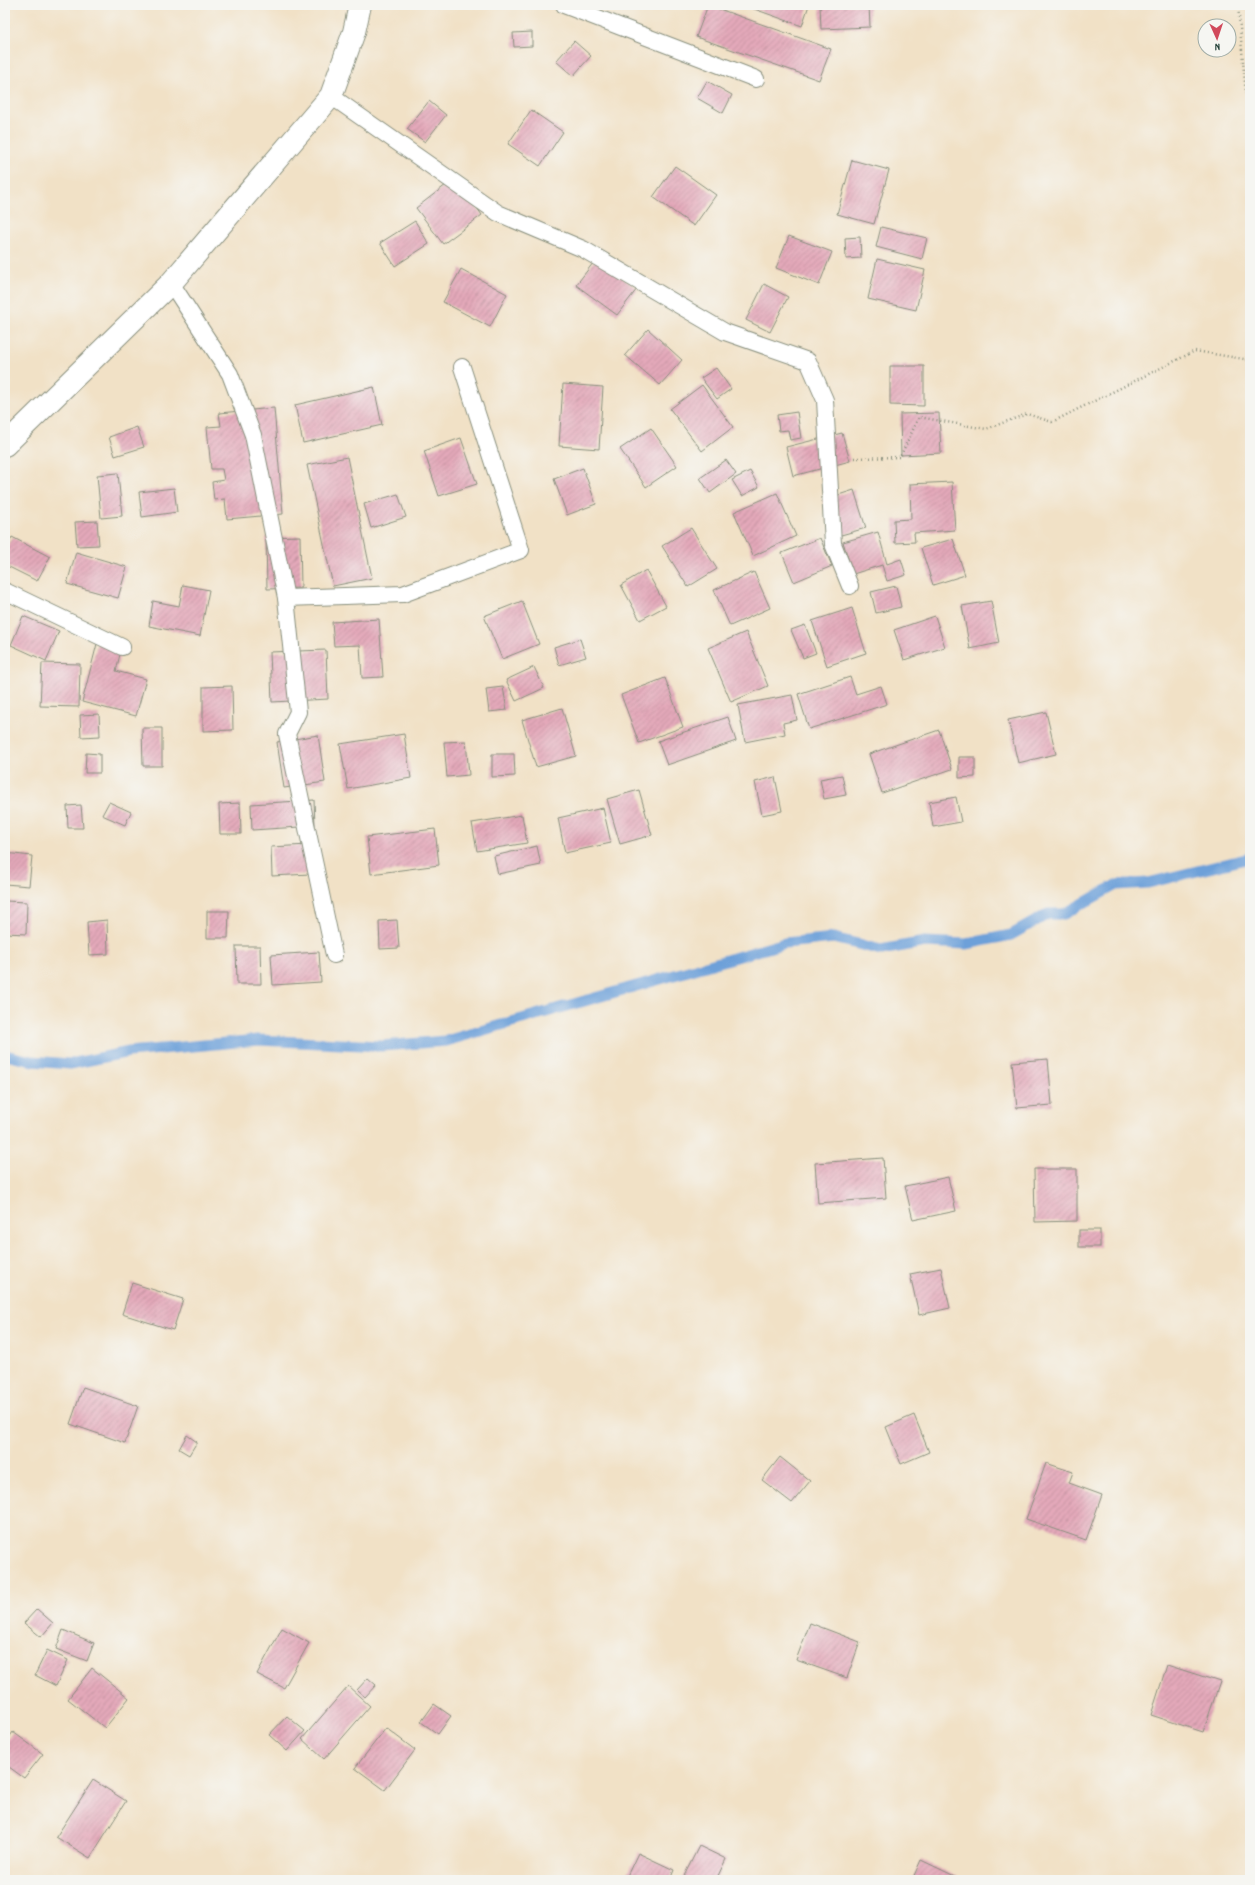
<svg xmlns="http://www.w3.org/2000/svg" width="1255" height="1885" font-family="Dekko,sans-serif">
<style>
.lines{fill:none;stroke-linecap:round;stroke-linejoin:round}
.stream{stroke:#6da0d9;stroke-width:11}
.building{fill:url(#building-hatch)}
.service-casing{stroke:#888f7d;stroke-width:18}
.minor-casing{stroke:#888f7d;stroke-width:24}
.path{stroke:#888f7d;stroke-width:2.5;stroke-dasharray:1 3;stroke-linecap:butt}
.service{stroke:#fff;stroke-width:16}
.minor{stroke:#fff;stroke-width:22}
</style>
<defs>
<pattern id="building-hatch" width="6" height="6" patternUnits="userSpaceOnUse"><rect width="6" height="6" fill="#e4a9ba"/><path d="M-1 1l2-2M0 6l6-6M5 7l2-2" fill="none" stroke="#b88b98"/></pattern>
</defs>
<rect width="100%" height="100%" fill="#f6f6f2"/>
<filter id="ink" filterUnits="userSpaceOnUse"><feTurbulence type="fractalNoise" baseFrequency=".025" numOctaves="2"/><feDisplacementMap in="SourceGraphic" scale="8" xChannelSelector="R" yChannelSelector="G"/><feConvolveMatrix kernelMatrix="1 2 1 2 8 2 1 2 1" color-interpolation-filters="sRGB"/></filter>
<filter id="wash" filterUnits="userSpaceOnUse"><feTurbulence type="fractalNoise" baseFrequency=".012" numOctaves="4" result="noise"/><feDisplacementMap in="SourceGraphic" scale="16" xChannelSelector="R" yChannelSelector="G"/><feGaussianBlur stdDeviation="0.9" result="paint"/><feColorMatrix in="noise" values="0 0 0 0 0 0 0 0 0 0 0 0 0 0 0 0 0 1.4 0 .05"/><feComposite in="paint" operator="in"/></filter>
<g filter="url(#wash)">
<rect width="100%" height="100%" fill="#f1e1c6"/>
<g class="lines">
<polyline class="stream" points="5,1055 32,1061 70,1064 129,1052 258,1040 381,1046 446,1041 785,943 834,938 881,950 925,942 966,944 1011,935 1048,914 1064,914 1116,885 1148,883 1250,858"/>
</g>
<g id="blocks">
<g class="building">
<polygon points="708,5 831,49 819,80 696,37"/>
<polygon points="743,5 809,5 802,26"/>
<polygon points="820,5 869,5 870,27 821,29"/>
<polygon points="532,32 532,46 514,47 513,33"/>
<polygon points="574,41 591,56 573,76 556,61"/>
<polygon points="707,81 732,95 723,113 697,98"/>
<polygon points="429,101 446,115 425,142 407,129"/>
<polygon points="531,110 563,132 540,166 508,144"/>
<polygon points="852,160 889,170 874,224 837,214"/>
<polygon points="675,166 716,195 694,226 653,197"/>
<polygon points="455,178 482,215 443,244 416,208"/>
<polygon points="415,221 429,244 395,266 380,243"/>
<polygon points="881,227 927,238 922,259 876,247"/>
<polygon points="789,236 832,252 819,285 776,268"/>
<polygon points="860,237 861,258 846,259 845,238"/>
<polygon points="597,258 637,289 617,315 576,285"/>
<polygon points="877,259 925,270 916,310 868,299"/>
<polygon points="461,269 507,294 490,327 443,302"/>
<polygon points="764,284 788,297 770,332 746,320"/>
<polygon points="648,329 682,360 660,385 625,355"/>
<polygon points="890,366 924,366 924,406 890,405"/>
<polygon points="716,368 731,389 717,399 701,378"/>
<polygon points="563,384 603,387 599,449 559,446"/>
<polygon points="702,385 733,427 702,451 670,409"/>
<polygon points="374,387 382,425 303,443 295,405"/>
<polygon points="274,408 283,514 227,519 225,499 214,500 212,482 224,480 222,469 211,469 207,427 221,426 219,413"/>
<polygon points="797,412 801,438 790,440 788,430 779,431 777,415"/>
<polygon points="939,413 941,453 901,455 900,414"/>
<polygon points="137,427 144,447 115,456 109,437"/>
<polygon points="651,428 677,466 646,487 620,449"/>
<polygon points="842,433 850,461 793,476 786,447"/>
<polygon points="461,438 477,484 439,496 424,451"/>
<polygon points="347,457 372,578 333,586 307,465"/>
<polygon points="726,460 736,474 710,493 700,478"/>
<polygon points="583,468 596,504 567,515 554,479"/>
<polygon points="750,471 759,487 742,496 732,480"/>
<polygon points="118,473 122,516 101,518 97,475"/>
<polygon points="952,482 955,530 914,533 915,542 895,543 894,520 911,519 910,484"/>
<polygon points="174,488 177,512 142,517 139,492"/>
<polygon points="854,490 866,528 834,537 823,500"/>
<polygon points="777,493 796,536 753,556 734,512"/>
<polygon points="398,494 406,517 371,528 364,504"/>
<polygon points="97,521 99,545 77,546 75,522"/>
<polygon points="691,528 717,569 688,587 662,546"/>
<polygon points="878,532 887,564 901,559 906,575 887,581 882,565 853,574 843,542"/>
<polygon points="300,536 301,588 267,589 266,537"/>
<polygon points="12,537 50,557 37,581 5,565 5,550"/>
<polygon points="820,538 832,566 794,582 782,553"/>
<polygon points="953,539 965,575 933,585 921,548"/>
<polygon points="76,552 127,567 118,598 67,584"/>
<polygon points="646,570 666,606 640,620 621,585"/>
<polygon points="754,572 770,608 730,626 714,590"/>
<polygon points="183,585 209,590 200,636 149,626 153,601 179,606"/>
<polygon points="896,586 901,607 876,613 871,592"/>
<polygon points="522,601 539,644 502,659 484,616"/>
<polygon points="991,601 999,643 970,649 962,606"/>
<polygon points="852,608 866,653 827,666 812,621"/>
<polygon points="23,616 59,631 46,661 11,645"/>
<polygon points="935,616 945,647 904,660 894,630"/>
<polygon points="379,619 383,677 362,678 360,645 334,646 332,622"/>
<polygon points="805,625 816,653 803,658 791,630"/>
<polygon points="746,632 768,686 731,702 708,648"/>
<polygon points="580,639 586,657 559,665 554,647"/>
<polygon points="98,640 122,646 116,671 146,679 136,716 82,702"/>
<polygon points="326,650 328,699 272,702 270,652"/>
<polygon points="42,663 80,664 79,707 40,706"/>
<polygon points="534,667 544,688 516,701 506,680"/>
<polygon points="850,677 856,694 881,686 887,704 809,729 798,694"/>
<polygon points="665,678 683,727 639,743 621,695"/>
<polygon points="232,686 233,730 203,731 203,687"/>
<polygon points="503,687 507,710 489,712 486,689"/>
<polygon points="792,695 797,720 783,723 785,734 745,742 738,705"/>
<polygon points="562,708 576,756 536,767 522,720"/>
<polygon points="1046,712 1056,754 1018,763 1008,720"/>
<polygon points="99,714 100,736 81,737 80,715"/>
<polygon points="728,717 736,741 667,765 658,741"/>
<polygon points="142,728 162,728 162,766 143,766"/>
<polygon points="939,730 952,769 882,793 869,754"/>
<polygon points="404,734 411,778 348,789 340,744"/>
<polygon points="318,735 325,782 284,788 277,742"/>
<polygon points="466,741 469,775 447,777 444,742"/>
<polygon points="86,753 100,754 100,773 85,773"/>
<polygon points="492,754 514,754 515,776 492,777"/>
<polygon points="959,757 975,757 975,777 959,778"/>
<polygon points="842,775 846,795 824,799 820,779"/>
<polygon points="775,777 782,811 762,815 755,782"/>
<polygon points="639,790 652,835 620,844 607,799"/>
<polygon points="956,797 961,822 933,827 929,802"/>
<polygon points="314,800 315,826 252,830 251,804"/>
<polygon points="109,802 131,812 125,825 102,815"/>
<polygon points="240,803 241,834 220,834 219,804"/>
<polygon points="81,805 83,828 68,828 67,806"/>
<polygon points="603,808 611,843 565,853 558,818"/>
<polygon points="522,815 527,843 477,851 472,823"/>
<polygon points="435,829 439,865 371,874 367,837"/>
<polygon points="309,845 310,874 272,876 271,847"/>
<polygon points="537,846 541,865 498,874 494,856"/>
<polygon points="5,853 32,856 29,886 5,884"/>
<polygon points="5,901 27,902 26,934 5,933"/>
<polygon points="207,911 229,911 228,938 207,938"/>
<polygon points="107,920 108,954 89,955 87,922"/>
<polygon points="397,920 399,948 380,949 379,921"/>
<polygon points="236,946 260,946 261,984 237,984"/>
<polygon points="319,952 321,982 273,985 271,955"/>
<polygon points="1048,1059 1052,1105 1017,1108 1012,1062"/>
<polygon points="883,1158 886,1198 818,1203 815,1163"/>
<polygon points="1034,1169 1077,1169 1077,1221 1035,1222"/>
<polygon points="948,1177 956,1211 913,1220 905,1186"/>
<rect x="1079" y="1230" width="21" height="17"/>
<polygon points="941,1268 950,1308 919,1315 910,1274"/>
<polygon points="132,1283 183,1299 173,1330 122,1314"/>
<polygon points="83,1387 138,1406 125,1443 70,1424"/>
<polygon points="914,1415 929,1452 901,1464 886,1427"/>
<polygon points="187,1435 197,1442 189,1455 179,1449"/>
<polygon points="780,1457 810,1481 792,1503 762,1480"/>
<polygon points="1046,1463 1073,1472 1069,1483 1102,1495 1086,1540 1026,1519"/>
<polygon points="37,1609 53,1623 41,1637 24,1623"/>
<polygon points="810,1623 860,1642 847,1678 796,1660"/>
<polygon points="282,1628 309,1643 284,1688 257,1674"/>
<polygon points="63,1630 94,1643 87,1661 56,1649"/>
<polygon points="47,1650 68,1660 56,1686 35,1675"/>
<polygon points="1167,1665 1220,1682 1203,1732 1151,1715"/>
<polygon points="92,1668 129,1698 105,1728 68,1699"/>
<polygon points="368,1678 376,1685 365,1697 357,1690"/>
<polygon points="348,1686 370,1706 324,1759 302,1739"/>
<polygon points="434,1704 451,1716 438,1734 421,1722"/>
<polygon points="287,1716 305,1731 287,1751 269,1735"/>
<polygon points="386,1728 415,1750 385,1790 355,1768"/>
<polygon points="13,1732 43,1754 24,1778 5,1764 5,1743"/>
<polygon points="93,1780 126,1801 90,1858 56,1837"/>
<polygon points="699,1846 726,1859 716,1880 682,1880"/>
<polygon points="638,1853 674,1870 670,1880 625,1880"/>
<polygon points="921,1860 963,1880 912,1880"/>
</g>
</g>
</g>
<g filter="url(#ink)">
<use href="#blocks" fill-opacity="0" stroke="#888f7d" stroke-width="1"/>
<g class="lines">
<g class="service-casing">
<g id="service">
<polyline points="564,5 756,79"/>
<polyline points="331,96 498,213 583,249 725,332 808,361 825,400 833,544 850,586"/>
<polyline points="171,283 230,374 253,435 286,598 298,712 287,734 334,955"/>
<polyline points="5,591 122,647"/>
<polyline points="286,598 403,594 521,550 462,367"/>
</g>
</g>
<g class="minor-casing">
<polyline id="minor" points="5,445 171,283 331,96 354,32 360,5"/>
</g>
<g class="path">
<polyline points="1238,5 1246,95 1250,106"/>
<polyline points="854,458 900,457 919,417 986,429 1027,414 1052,422 1195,351 1250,360"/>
</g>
<use href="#service" class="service"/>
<use href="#minor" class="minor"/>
</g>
</g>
<rect width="1255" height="1885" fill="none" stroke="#f6f6f2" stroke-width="20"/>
<g transform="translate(1217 38) rotate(177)"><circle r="19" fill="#f6f6f2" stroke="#a0aca6"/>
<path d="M0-3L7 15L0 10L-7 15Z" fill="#d1495b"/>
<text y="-6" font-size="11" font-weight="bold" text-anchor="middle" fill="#1f3d34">N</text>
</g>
</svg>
